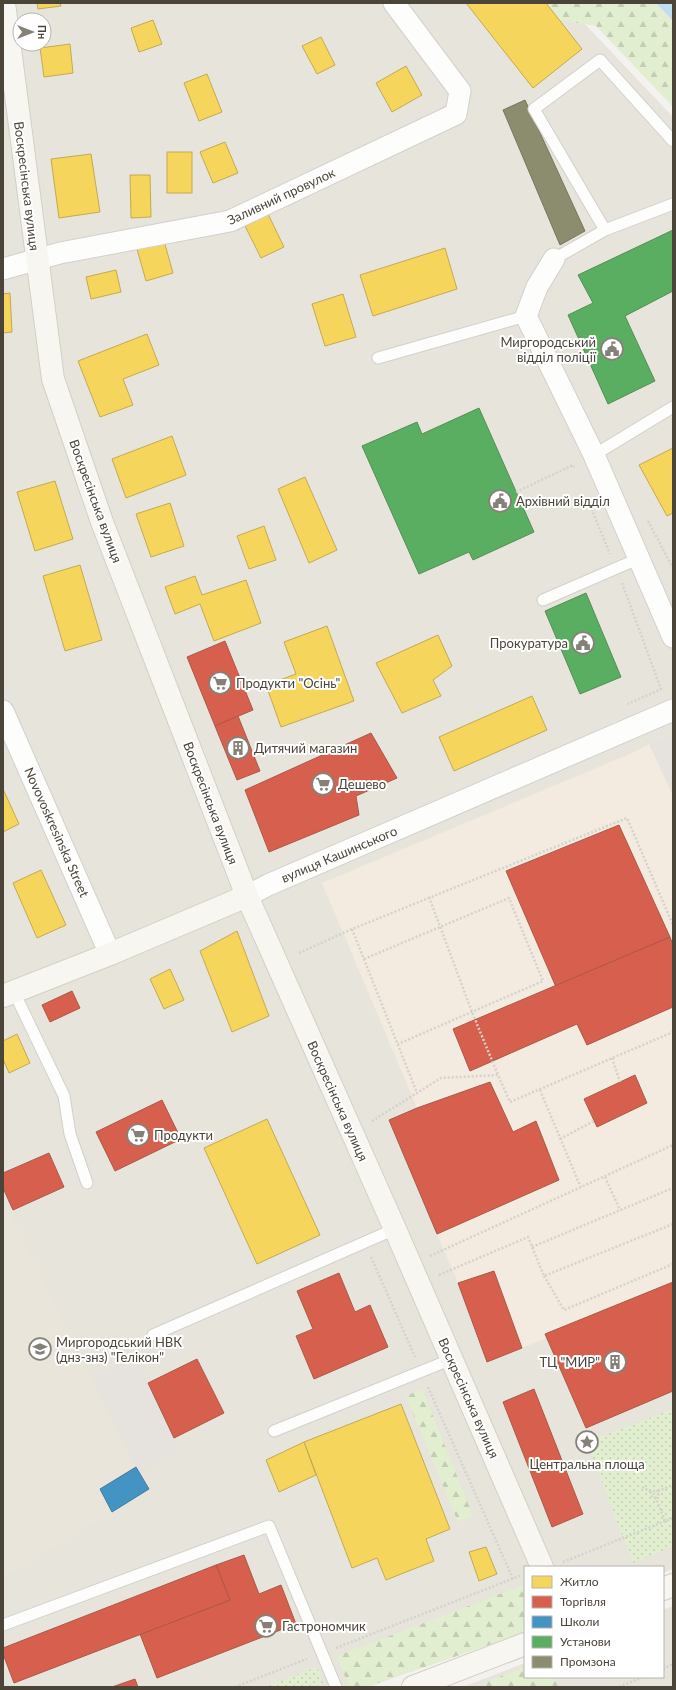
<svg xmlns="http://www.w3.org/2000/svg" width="676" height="1690" font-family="Lato,sans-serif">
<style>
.residential{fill:#e7e4dc;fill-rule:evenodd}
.commercial{fill:#f3ebdf}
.education{fill:#eae5da}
.green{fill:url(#green-dots)}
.forest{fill:url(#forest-firs)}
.parking{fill:#e6e3df}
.water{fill:#c0ddf1}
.homes{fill:#f6d55c;stroke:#c3aa52}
.shops{fill:#d6604d;stroke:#ac5847}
.schools{fill:#4393c3;stroke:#457b9a}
.public{fill:#5aae61;stroke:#568e55}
.industry{fill:#8c8c6e;stroke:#78765e}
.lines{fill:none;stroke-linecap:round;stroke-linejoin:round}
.lane-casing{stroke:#d2d0cb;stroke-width:13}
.street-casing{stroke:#d2d0cb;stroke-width:23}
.secondary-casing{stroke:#d3cfc5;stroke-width:24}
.path{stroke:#d3d2cc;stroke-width:2.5;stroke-dasharray:2 2;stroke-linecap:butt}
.lane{stroke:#fdfdfc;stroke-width:11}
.street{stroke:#fdfdfc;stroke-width:21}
.secondary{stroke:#f7f6f1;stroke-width:22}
.labels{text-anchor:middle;stroke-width:4;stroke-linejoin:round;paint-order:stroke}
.street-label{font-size:13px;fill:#4b4439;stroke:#fff}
.poi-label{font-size:13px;fill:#4b4439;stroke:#fff;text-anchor:start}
</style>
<defs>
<pattern id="green-dots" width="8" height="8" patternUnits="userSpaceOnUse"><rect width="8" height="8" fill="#e1eecf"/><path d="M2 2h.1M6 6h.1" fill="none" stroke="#c3cdb2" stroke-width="1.8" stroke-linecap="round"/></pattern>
<pattern id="forest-firs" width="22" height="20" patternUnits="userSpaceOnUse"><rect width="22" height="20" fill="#e1eecf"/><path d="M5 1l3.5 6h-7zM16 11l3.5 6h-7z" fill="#c3cdb2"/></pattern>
</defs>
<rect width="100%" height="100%" fill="#f4f2ee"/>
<g class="residential">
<path d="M3,3H565L673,117V1569L663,1573V1567H525V1626L369,1687H3ZM20,20H44V44H20Z"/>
<polygon points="673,1606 673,1687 463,1687 525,1663 525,1677 663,1677 663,1610"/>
</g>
<polygon class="commercial" points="649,744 673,796 673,1286 522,1348 494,1271 458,1283 437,1234 559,1180 536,1121 513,1132 490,1082 417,1108 322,883 625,756"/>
<polygon class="education" points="3,1197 136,1467 100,1489 112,1512 3,1578"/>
<g class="green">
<polygon points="673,1409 673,1546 633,1563 587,1442"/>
<polygon points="317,1667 323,1683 314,1687 264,1687"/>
</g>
<g class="forest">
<polygon points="546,3 656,3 673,21 673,107 596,26 560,20"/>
<polygon points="422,1389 473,1516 458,1522 406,1396"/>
<polygon points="524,1585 525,1590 525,1628 521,1634 367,1687 349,1687 337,1656"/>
<polygon points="525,1667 525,1677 555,1677 558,1687 473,1687"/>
</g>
<g class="parking">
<polygon points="673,735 673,794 649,744"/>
<polygon points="136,1356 180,1452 140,1474 92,1379"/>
</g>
<polygon class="water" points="656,3 673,3 673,21"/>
<g class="homes">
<polygon points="37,3 60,3 61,6 38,9"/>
<polygon points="466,3 546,3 582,49 533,88"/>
<polygon points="153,20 162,44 139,52 131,28"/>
<polygon points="321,37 335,65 317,74 302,46"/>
<polygon points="70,44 73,73 44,77 40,48"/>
<polygon points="406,66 422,95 392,112 376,83"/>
<polygon points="207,74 222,112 199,121 184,83"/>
<polygon points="225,142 238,173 213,183 200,152"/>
<rect x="167" y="152" width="25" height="41"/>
<polygon points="91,154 100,212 59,218 51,159"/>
<polygon points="130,175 150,175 151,217 131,218"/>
<polygon points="268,214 284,247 261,258 245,226"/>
<polygon points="164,241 173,273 146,281 137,249"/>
<polygon points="445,248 457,289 373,316 360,275"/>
<polygon points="116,270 121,292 91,299 86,277"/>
<polygon points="10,293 12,332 3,333 3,294"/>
<polygon points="343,294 356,337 325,346 312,304"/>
<polygon points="147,334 159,365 123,379 133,405 100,417 78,361"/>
<polygon points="172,436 186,475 126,498 112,459"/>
<polygon points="673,448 673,513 667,516 639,465"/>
<polygon points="305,477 337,550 309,563 278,489"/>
<polygon points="55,481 73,539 35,551 17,492"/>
<polygon points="170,503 184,546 151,557 136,514"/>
<polygon points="264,526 276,560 249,569 237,536"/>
<polygon points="80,565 102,640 65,651 43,576"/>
<polygon points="195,576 202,595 246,580 261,623 214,641 200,604 175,614 165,587"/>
<polygon points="327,626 354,701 281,727 266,685 296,674 284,642"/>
<polygon points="438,635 452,666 433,680 441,696 402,713 376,663"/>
<polygon points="532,696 547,730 454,771 439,737"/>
<polygon points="3,789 19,824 3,832"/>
<polygon points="41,870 66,925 37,938 13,883"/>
<polygon points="237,931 269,1016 232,1032 200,951"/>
<polygon points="170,969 184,1000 164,1009 150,979"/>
<polygon points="17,1034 30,1063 9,1073 3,1059 3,1041"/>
<polygon points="267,1119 320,1235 257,1264 204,1148"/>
<polygon points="401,1404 450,1529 426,1539 434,1561 386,1580 377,1558 352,1568 304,1442"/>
<polygon points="304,1442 316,1475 279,1492 266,1460"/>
<polygon points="486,1547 497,1574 479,1581 469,1552"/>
</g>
<g class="shops">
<polygon points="225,641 253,710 215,726 187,657"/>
<polygon points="238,716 260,771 237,780 215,726"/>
<polygon points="371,733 397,778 356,796 359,815 269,852 245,790"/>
<polygon points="619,825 670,937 556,987 506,871"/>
<polygon points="670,937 673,945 673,1007 587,1045 577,1024 470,1071 453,1029"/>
<polygon points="72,991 80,1008 50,1022 42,1005"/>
<polygon points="635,1075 647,1103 597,1127 584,1099"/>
<polygon points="490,1082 513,1132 536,1121 559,1180 437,1234 389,1120 417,1108"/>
<polygon points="162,1100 181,1139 115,1171 96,1132"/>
<polygon points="49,1153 64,1187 13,1210 3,1188 3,1173"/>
<polygon points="494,1271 522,1348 487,1362 458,1283"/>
<polygon points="339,1273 355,1312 370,1305 388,1347 314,1379 296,1336 313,1329 297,1291"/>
<polygon points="673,1282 673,1391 586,1428 545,1334"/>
<polygon points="197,1359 224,1413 174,1438 148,1383"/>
<polygon points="534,1389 583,1514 552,1527 503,1402"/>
<polygon points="244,1555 259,1594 281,1585 296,1624 157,1678 140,1634 230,1600 216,1565"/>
<polygon points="216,1565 230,1600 14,1683 3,1654 3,1648"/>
<polygon points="135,1679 138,1687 112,1687"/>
</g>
<polygon class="schools" points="136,1467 149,1489 112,1512 100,1489"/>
<g class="public">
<polygon points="673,230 673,291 625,316 655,381 608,404 568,315 593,303 578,275"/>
<polygon points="479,408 534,532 473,560 469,552 419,574 362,446 417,422 422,434"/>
<polygon points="586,593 621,677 580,694 545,611"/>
</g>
<polygon class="industry" points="525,100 585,231 560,245 503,110"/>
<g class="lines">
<g class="lane-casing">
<g id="lane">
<polyline points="605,230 534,109 600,60 673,141"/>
<polyline points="554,259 605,230 673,204"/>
<polyline points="378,358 526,316"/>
<polyline points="594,455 673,407"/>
<polyline points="543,600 640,558"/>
<polyline points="14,992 64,1096 70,1134 87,1183"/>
<polyline points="153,1335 395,1229"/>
<polyline points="274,1431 452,1359"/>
<polyline points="3,1625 269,1526 336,1687"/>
</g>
</g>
<g class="street-casing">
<g id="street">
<polyline points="554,259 537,287 526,316 594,455 673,637"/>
<polyline points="3,269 60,253 230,221 456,114 460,91 394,3"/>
<polyline points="3,711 110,954"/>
<polyline points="247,896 268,885 673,710"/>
</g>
</g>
<g class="secondary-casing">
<g id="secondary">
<polyline points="4,3 53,379 102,522 247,896 395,1229 542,1567"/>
<polyline points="3,996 110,954 247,896"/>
<polyline points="663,1589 673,1585"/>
<polyline points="413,1687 525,1644"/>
</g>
</g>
<g class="path">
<polyline points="516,492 573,465 574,467"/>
<polyline points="590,505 610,554"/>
<polyline points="648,521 673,568"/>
<polyline points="622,583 661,689 628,704"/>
<polyline points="429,897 472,1012 498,1075"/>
<polyline points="352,929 417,1093"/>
<polyline points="299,953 352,929 627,818 673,925"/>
<polyline points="364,959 509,898 543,981 398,1044"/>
<polyline points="612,1058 620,1082"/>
<polyline points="540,1090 581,1188"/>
<polyline points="372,1121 441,1078 498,1075 510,1102 673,1032"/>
<polyline points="560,1139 594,1121"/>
<polyline points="605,1177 620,1210"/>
<polyline points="532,1247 673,1188"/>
<polyline points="430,1256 673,1145"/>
<polyline points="371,1257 415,1357"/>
<polyline points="439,1275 528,1237 544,1276 673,1224"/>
<polyline points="544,1276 564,1310 673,1264"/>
<polyline points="428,1387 513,1579"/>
<polyline points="642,1487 651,1492"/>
<polyline points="658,1491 673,1485"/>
<polyline points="656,1498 653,1498 651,1495 651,1492 657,1490 659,1493 656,1498 665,1521"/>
<polyline points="563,1562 673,1518"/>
<polyline points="336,1648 522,1575"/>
<polyline points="663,1669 673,1664"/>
<polyline points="235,1687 307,1659"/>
<polyline points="619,1687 643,1677"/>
</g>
<use href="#lane" class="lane"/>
<use href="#street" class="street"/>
<use href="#secondary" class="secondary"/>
</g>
<defs>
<g id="civic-ring" transform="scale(1.15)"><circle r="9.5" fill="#fff" stroke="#868178" stroke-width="1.5"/><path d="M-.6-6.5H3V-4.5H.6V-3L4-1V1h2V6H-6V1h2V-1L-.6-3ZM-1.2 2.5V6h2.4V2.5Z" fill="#868178"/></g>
<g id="supermarket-ring" transform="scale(1.15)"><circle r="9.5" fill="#fff" stroke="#868178" stroke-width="1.5"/><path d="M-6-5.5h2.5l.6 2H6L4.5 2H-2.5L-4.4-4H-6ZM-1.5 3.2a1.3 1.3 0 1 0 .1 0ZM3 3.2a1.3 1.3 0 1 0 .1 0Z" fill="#868178"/></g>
<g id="building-ring" transform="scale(1.15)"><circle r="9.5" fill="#fff" stroke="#868178" stroke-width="1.5"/><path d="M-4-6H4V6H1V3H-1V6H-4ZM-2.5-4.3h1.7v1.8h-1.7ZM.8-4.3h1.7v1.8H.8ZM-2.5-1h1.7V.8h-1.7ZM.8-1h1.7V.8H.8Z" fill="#868178"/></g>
<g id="school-ring" transform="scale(1.15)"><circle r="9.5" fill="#fff" stroke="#868178" stroke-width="1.5"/><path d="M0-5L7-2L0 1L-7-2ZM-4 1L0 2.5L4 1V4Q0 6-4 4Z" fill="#868178"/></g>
<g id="sight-ring" transform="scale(1.15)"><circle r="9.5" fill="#fff" stroke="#868178" stroke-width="1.5"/><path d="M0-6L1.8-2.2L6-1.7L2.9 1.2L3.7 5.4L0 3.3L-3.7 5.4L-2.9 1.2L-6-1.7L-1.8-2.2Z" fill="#868178"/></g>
</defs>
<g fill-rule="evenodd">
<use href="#civic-ring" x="612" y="349"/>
<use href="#civic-ring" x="500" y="501"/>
<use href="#civic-ring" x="583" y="643"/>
<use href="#supermarket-ring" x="220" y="683"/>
<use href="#building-ring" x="238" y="748"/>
<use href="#supermarket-ring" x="323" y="784"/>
<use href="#supermarket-ring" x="138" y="1135"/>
<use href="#school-ring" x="40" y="1349"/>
<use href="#building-ring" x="615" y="1362"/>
<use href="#sight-ring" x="587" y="1442"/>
<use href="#supermarket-ring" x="266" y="1626"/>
</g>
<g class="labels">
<g class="street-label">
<text transform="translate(27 186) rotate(83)" y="5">Воскресінська вулиця</text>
<text transform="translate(281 196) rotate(-25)" y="5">Заливний провулок</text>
<text transform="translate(96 501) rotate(70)" y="5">Воскресінська вулиця</text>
<text transform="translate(211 803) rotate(69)" y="5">Воскресінська вулиця</text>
<text transform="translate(57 832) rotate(66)" y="5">Novovoskresinska Street</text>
<text transform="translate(339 854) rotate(-23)" y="5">вулиця Кашинського</text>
<text transform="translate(338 1101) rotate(66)" y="5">Воскресінська вулиця</text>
<text transform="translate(469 1398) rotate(66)" y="5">Воскресінська вулиця</text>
</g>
<g class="poi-label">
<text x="596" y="347" text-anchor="end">Миргородський<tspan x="596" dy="15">відділ поліції</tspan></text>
<text x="516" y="506">Архівний відділ</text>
<text x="568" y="648" text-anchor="end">Прокуратура</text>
<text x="236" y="688">Продукти "Осінь"</text>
<text x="254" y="753">Дитячий магазин</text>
<text x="338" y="789">Дешево</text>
<text x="154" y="1140">Продукти</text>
<text x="56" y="1347">Миргородський НВК<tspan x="56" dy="15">(днз-знз) "Гелікон"</tspan></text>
<text x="600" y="1367" text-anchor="end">ТЦ "МИР"</text>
<text x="587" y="1469" text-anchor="middle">Центральна площа</text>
<text x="282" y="1631">Гастрономчик</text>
</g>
</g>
<rect width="676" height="1690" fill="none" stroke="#4b4439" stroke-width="8"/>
<rect x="524" y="1566" width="140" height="112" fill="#ffffff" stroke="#b7b4b0"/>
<rect x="532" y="1576" width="20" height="12" fill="#f6d55c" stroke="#b7b4b0"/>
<text x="560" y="1586" font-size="12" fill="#4b4439">Житло</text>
<rect x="532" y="1596" width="20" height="12" fill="#d6604d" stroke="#b7b4b0"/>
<text x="560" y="1606" font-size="12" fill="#4b4439">Торгівля</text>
<rect x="532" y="1616" width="20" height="12" fill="#4393c3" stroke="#b7b4b0"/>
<text x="560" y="1626" font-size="12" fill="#4b4439">Школи</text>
<rect x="532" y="1636" width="20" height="12" fill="#5aae61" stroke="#b7b4b0"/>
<text x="560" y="1646" font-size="12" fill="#4b4439">Установи</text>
<rect x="532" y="1656" width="20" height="12" fill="#8c8c6e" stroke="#b7b4b0"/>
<text x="560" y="1666" font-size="12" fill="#4b4439">Промзона</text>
<g transform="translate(32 32) rotate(90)"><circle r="19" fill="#ffffff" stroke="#b7b4b0"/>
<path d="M0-3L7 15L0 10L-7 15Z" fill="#868178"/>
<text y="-6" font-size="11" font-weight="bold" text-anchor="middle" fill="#4b4439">Пн</text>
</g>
</svg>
